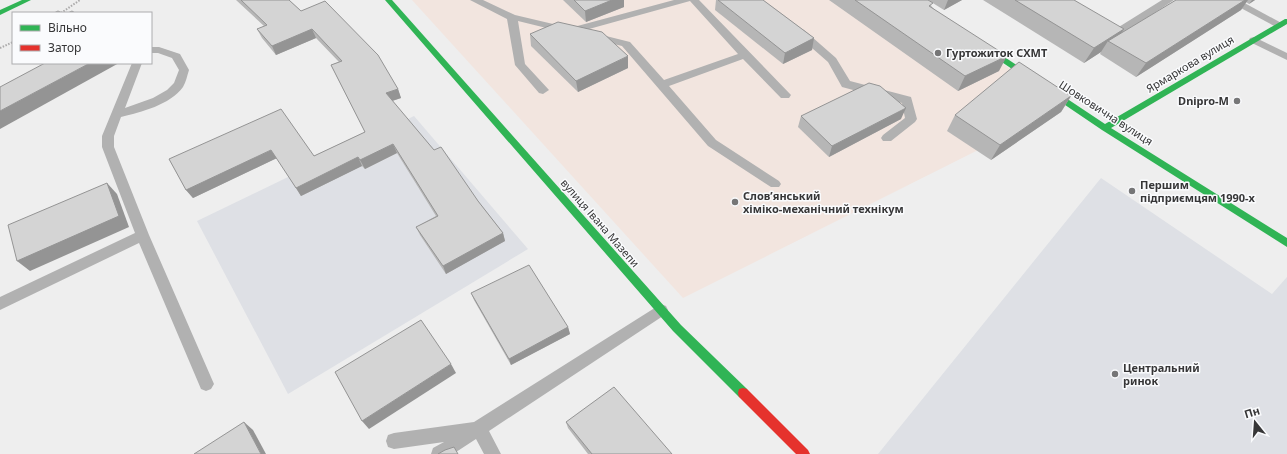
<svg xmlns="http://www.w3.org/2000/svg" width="1287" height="454" font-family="'Noto Sans',sans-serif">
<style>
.built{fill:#dee0e5}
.education{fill:#f2e5df}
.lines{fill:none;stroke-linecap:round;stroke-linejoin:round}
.path{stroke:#abaaaa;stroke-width:2;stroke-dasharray:1.5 1.5;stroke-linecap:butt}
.lane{fill:#b1b1b1;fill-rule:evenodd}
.fast{fill:#30b455;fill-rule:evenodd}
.jam{fill:#e5322d;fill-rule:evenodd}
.wall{fill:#b6b6b6}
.shaded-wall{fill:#949494}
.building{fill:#d4d4d4;stroke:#949494}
.poi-dot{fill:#767677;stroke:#fafbfd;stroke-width:1.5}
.labels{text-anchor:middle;stroke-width:3;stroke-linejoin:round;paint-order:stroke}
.poi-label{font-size:11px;font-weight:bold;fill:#363637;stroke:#fafbfd;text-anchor:start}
.street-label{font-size:11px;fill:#363637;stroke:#fafbfd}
</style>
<rect width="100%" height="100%" fill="#eee"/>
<g class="built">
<polygon points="414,116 528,249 288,394 197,221"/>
<polygon points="1101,178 1272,294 1287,277 1287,454 878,454"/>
</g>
<polygon class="education" points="412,0 906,0 1066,106 683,298"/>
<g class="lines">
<g class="path">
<polyline points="61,13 80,0"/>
<polyline points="0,48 13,42"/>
</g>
<g class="lane">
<polygon points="470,0 483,0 515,15 570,28 674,0 699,0 791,95 789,98 781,98 743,59 669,86 716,140 779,181 781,184 779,187 771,187 708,146 622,46 590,38 589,36 594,33 630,42 664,80 738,54 690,1 571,34 518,21 525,64 549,90 543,94 539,93 515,65 507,19"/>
<polygon points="1162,0 1174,0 1118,37 1110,37 1105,32 1110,29 1114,30"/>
<polygon points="1226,0 1239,0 1285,25 1280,28 1276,27"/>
<polygon points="800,29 804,30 836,58 850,81 911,97 917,119 915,122 891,141 883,141 881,138 883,135 905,118 902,103 842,87 828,62 796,34 795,32 796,30"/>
<polygon points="1254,37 1287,53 1287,60 1250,42 1249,40 1250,38"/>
<path d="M151,47H159L180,54L189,70C187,76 186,82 183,87C170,105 141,112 121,117L114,136V147L149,235L214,384L211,389L206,391L201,389L139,243L0,310V297L135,233L102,147V136L132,63H142L125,108L153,98L167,90L174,83L179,70L172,58L158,53H151Z"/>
<polygon points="661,304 666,306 668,310 666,314 489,431 501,454 484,454 476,439 453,454 431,454 433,448 444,442 394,449 388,447 386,441 388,435 394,433 474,422"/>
</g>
<g class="fast">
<polygon points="22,0 31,0 0,15 0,10"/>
<polygon points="385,0 392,0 681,325 747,389 748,393 747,397 743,398 739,397 673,331"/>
<polygon points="1285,19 1287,19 1287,24 1111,128 1287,238 1287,247 1102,130 975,44 976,42 982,42 1105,124"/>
</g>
<polygon class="jam" points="743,388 747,389 808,450 810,454 796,454 739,397 738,393 739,389"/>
</g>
<g class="wall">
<polygon points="236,0 289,0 301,11 398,89 401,98 392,101 478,201 503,233 505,241 446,274 420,235 416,227 436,216 397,153 365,169 362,166 301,196 277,158 193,198 186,190 169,159 314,156 365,132 331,65 339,62 316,38 276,55 262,38 257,29 264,26"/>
<polygon points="563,0 624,0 624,7 586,22"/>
<polygon points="716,0 763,0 814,38 812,50 783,64 715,10"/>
<polygon points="829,0 928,0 932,7 999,71 958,91"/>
<polygon points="928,0 962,0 944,10"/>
<polygon points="983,0 1074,0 1122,32 1176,0 1255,0 1249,4 1246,2 1241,10 1136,77 1100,54 1101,52 1084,63"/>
<polygon points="530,34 628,68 578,92 531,46"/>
<polygon points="1071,96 1061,112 991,160 947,131 955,115"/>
<polygon points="801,116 901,119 829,157 798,127"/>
<polygon points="471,293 568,327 570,334 511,365 474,300"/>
<polygon points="566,422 672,454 588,454 568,428"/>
</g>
<g class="shaded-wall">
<polygon points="612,0 624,0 624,7 586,22 585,11"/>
<polygon points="948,0 962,0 944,10"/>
<polygon points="1245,0 1248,0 1241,10 1136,77 1146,63"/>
<polygon points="1252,0 1255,0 1249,4"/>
<polygon points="312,29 316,38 276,55 272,46"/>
<polygon points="1124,29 1115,44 1108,41 1101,52 1084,63 1094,48"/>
<polygon points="814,38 812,50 783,64 785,53"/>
<polygon points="628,56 628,68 578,92 576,81"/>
<polygon points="1007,56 999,71 958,91 965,76"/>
<polygon points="90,63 119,63 0,129 0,111"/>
<polygon points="398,89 401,98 389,102 386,93"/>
<polygon points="1071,96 1061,112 991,160 1000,145"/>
<polygon points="906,108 901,119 829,157 832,146"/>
<polygon points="393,144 397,153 365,169 360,160"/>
<polygon points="271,150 277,158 193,198 186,190"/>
<polygon points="358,157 362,166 301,196 296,188"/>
<polygon points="107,183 117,194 129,227 30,271 17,261"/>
<polygon points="503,233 505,241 446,274 443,266"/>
<polygon points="568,327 570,334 511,365 509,359"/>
<polygon points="451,364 456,373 369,429 362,421"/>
<polygon points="244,422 253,430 266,454 261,454"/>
</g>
<g class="building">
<polygon points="241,0 289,0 301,11 325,1 378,55 398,89 386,93 434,150 441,147 478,201 503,233 443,266 416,227 438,216 393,144 360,160 358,157 296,188 271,150 186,190 169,159 281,109 314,156 365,132 331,65 342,61 312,29 272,46 257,29 267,25"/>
<polygon points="574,0 612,0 585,11"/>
<polygon points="718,0 763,0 814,38 785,53"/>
<polygon points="855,0 928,0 933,3 929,6 1007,56 965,76"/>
<polygon points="1015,0 1074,0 1124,29 1094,48"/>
<polygon points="1176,0 1245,0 1146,63 1108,41"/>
<polygon points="58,11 62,13 54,13"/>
<polygon points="72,11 75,13 68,13"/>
<polygon points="558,22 602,32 628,56 576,81 530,34"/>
<polygon points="1019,62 1071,96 1000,145 955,115"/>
<polygon points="45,63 90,63 0,111 0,87"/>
<polygon points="869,83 880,86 906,108 832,146 801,116"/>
<polygon points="107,183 119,216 17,261 8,225"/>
<polygon points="529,265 568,327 509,359 471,293"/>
<polygon points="421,320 451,364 362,421 335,372"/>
<polygon points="614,387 672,454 592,454 566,422"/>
<polygon points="244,422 261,454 194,454"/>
<polygon points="454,447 458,454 438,454 445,450"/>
</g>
<g class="poi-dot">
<circle cx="938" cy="53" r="4"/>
<circle cx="1237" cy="101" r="4"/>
<circle cx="1132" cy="191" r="4"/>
<circle cx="735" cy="202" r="4"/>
<circle cx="1115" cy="374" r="4"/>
</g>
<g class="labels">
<g class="poi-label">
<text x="946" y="57">Гуртожиток СХМТ</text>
<text x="1229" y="105" text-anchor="end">Dnipro-M</text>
<text x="1140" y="189">Першим<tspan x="1140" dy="13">підприємцям 1990-х</tspan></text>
<text x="743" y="200">Слов’янський<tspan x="743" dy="13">хіміко-механічний технікум</tspan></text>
<text x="1123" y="372">Центральний<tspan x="1123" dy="13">ринок</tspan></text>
</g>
<g class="street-label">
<text transform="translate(1190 64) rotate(-31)" y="4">Ярмаркова вулиця</text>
<text transform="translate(1106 113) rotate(33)" y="4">Шовковична вулиця</text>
<text transform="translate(600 223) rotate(49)" y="4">вулиця Івана Мазепи</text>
</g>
</g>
<rect x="12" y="12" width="140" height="52" fill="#fafbfd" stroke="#acacae"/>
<rect x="20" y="25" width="20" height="6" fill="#30b455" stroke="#acacae"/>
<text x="48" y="32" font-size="12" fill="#363637">Вільно</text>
<rect x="20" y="45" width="20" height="6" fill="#e5322d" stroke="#acacae"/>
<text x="48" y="52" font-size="12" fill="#363637">Затор</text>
<g transform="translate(1255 422) rotate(343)" stroke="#fafbfd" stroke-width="3" paint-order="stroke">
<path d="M0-3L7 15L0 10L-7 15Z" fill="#363637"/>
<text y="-6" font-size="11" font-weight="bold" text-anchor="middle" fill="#363637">Пн</text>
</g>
</svg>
